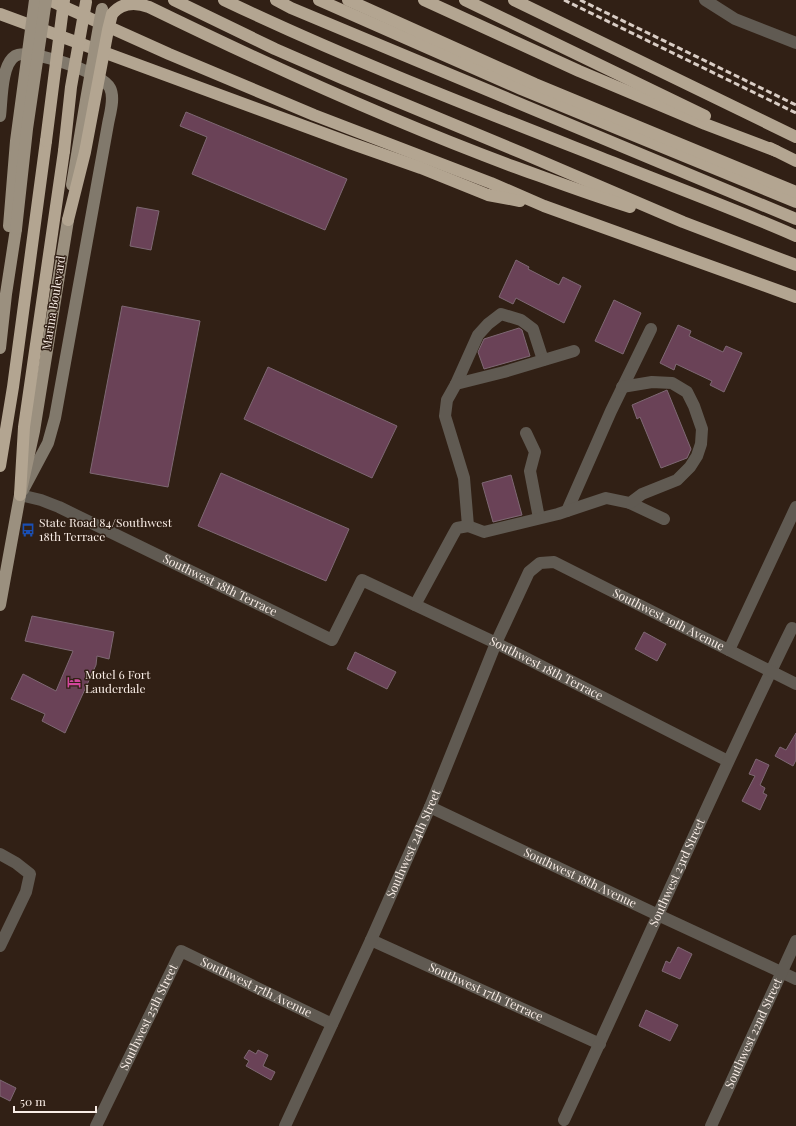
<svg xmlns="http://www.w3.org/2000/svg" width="796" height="1126" font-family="'Playfair Display',serif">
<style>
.building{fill:#6a4257;stroke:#7e6873}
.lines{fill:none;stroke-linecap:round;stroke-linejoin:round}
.street{stroke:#605a52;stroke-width:12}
.secondary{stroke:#81796c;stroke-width:12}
.primary{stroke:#9b907f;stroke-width:12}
.highway{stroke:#b3a591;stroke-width:12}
.rail{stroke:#d9cdc5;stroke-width:3;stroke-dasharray:6 3;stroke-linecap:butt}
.primary-bridge{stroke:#9b907f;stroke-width:12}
.highway-bridge{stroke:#b3a591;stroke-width:12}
.labels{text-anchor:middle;stroke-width:3;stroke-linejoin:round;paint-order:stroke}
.street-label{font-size:12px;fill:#f9ede6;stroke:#312015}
.poi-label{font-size:12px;fill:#f9ede6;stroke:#312015;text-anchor:start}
</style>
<rect width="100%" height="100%" fill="#312015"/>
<g class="building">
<polygon points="186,112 347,179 325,230 192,174 207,137 180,126"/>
<polygon points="137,207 159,211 151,250 130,246"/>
<polygon points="516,260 529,267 528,269 559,285 563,277 581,286 564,323 516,298 513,304 499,297"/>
<polygon points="614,300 641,313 623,354 595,341"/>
<polygon points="122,306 200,321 168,487 90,473"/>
<polygon points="678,325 691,331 689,336 723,352 726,346 742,353 724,392 710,385 712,381 676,364 674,370 660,363"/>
<polygon points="519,328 522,330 530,356 484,369 478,352 484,339"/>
<polygon points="268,367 397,426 372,478 244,419"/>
<polygon points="667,390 691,449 687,458 661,468 640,417 637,419 632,405"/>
<polygon points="221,473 349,529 326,581 198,526"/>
<polygon points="511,475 522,515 493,522 482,483"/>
<polygon points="32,616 114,632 109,659 97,656 96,665 65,733 42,721 45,714 11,699 23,674 56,691 73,651 25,641"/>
<polygon points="644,632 666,644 657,661 635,649"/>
<polygon points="355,652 396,672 387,689 347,669"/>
<polygon points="796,733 796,760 793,766 775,756 780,747 786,750"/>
<polygon points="756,759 769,765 760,785 765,788 763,793 767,795 760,810 742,801 755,776 749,774"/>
<polygon points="678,947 692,954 680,979 662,971 666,961 670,963"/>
<polygon points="646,1010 678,1025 670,1041 639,1026"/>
<polygon points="249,1050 256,1054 258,1050 268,1055 263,1066 275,1072 271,1080 246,1066 249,1061 244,1058"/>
<polygon points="0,1080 16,1088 10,1101 0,1096"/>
</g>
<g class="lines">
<g class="street">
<polyline points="705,0 735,19 796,43"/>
<polyline points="456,384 478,335 488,324 501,314 521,320 533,329 543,360"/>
<polyline points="526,433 535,452 530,471 539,518"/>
<path id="s1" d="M20,495L41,500L59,507L332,640L362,580L496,643L728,761"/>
<polyline points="630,503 664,519"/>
<polyline points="567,511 611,411 651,329"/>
<polyline points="468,526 484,532 558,514 606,498 630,503 642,494 677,480 690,467 697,456 701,444 702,429 694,406 687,392 672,383 652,382 622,387"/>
<polyline points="415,605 453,535 457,528 468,526 464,478 445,416 447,400 456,384 504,372 574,351"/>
<polyline points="729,650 796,507"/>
<path id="s2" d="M430,807L658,915L796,979"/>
<polyline points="0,854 16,863 30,874 26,892 0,946"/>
<path id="s3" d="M371,940L600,1044"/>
<path id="s4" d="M564,1120C641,956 712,790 792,628"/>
<path id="s5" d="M96,1126L181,951L332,1024"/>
<path id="s6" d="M285,1126L371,940L430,807L496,643L529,572L540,563L554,562L796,684"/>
<path id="s7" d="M711,1126L796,941"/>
</g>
<path class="secondary" d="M0,116C2,101 1,65 15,56C28,47 104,73 110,88C115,98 110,113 108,124L55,418L48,443L23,490"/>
<g class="primary">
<polyline points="0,348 6,294 16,229"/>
<polyline points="0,605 20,495 34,431 68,220"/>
</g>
<g class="highway">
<polyline points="49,0 169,54 314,115 491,183 544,206 796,297"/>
<polyline points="174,0 275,49 344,79 522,153 683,222 796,265"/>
<path d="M224,0C352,61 485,112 617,164C677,188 737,210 796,236"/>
<polyline points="276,0 291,8 796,219"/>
<polyline points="319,0 521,89 796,202"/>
<polyline points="348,0 535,84 796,192"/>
<polyline points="424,0 579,71 705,124 776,151"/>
<polyline points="465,0 705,116"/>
<polyline points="514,0 796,137"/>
<polyline points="0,14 350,143 421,168 488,195 520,201"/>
<path d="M112,14C122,2 135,2 149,7C268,65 388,120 512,166C551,180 590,195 630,207"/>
<polyline points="770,148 796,161"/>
<polyline points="0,466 13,387 46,141"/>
<polyline points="20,495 24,427 64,151"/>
</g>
<g class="rail">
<polyline points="564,0 796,113"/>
<polyline points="580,0 796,105"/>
</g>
<g class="primary-bridge">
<polyline points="72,185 86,100 102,9"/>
<polyline points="9,226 16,141 35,0"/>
<polyline points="16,229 27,129 46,0"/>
</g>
<g class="highway-bridge">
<polyline points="46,141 64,0"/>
<polyline points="64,151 71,87 86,2"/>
<polyline points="68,220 85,152 108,30 112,14"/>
</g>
</g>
<defs>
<g id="bus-bare" transform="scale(1.08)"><path d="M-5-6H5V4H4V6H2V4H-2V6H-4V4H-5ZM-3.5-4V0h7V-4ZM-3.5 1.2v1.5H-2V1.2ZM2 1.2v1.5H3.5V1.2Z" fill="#1a4fb4" stroke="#312015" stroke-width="2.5" paint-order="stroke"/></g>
<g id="hotel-bare" transform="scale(1.08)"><path d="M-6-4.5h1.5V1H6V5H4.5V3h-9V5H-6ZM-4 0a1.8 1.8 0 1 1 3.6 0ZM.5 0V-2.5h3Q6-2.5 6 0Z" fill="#d1479c" stroke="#312015" stroke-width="2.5" paint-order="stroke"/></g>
</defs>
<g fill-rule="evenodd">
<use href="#bus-bare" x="28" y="530"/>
<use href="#hotel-bare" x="74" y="682"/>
</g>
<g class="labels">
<g class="street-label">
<text transform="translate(54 303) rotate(-81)" y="4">Marina Boulevard</text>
<text dy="4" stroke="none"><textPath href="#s1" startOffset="220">Southwest 18th Terrace</textPath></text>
<text dy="4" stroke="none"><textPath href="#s6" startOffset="762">Southwest 19th Avenue</textPath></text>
<text dy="4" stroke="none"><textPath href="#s1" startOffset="616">Southwest 18th Terrace</textPath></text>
<text dy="4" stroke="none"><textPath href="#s6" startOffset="310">Southwest 24th Street</textPath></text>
<text dy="4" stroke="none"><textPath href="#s4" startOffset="272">Southwest 23rd Street</textPath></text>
<text dy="4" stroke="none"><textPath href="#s2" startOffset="166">Southwest 18th Avenue</textPath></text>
<text dy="4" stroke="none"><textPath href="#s5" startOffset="278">Southwest 17th Avenue</textPath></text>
<text dy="4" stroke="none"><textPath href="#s3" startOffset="126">Southwest 17th Terrace</textPath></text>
<text dy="4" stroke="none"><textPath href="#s5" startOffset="121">Southwest 25th Street</textPath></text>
<text dy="4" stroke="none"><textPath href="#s7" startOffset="102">Southwest 22nd Street</textPath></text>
</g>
<g class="poi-label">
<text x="39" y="527">State Road 84/Southwest<tspan x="39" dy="14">18th Terrace</tspan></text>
<text x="85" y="679">Motel 6 Fort<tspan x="85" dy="14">Lauderdale</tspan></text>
</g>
</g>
<path d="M14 1106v6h82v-6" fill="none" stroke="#f9ede6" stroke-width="2"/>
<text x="20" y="1106" font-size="12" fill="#f9ede6" stroke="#312015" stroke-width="3" paint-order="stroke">50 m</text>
</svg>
